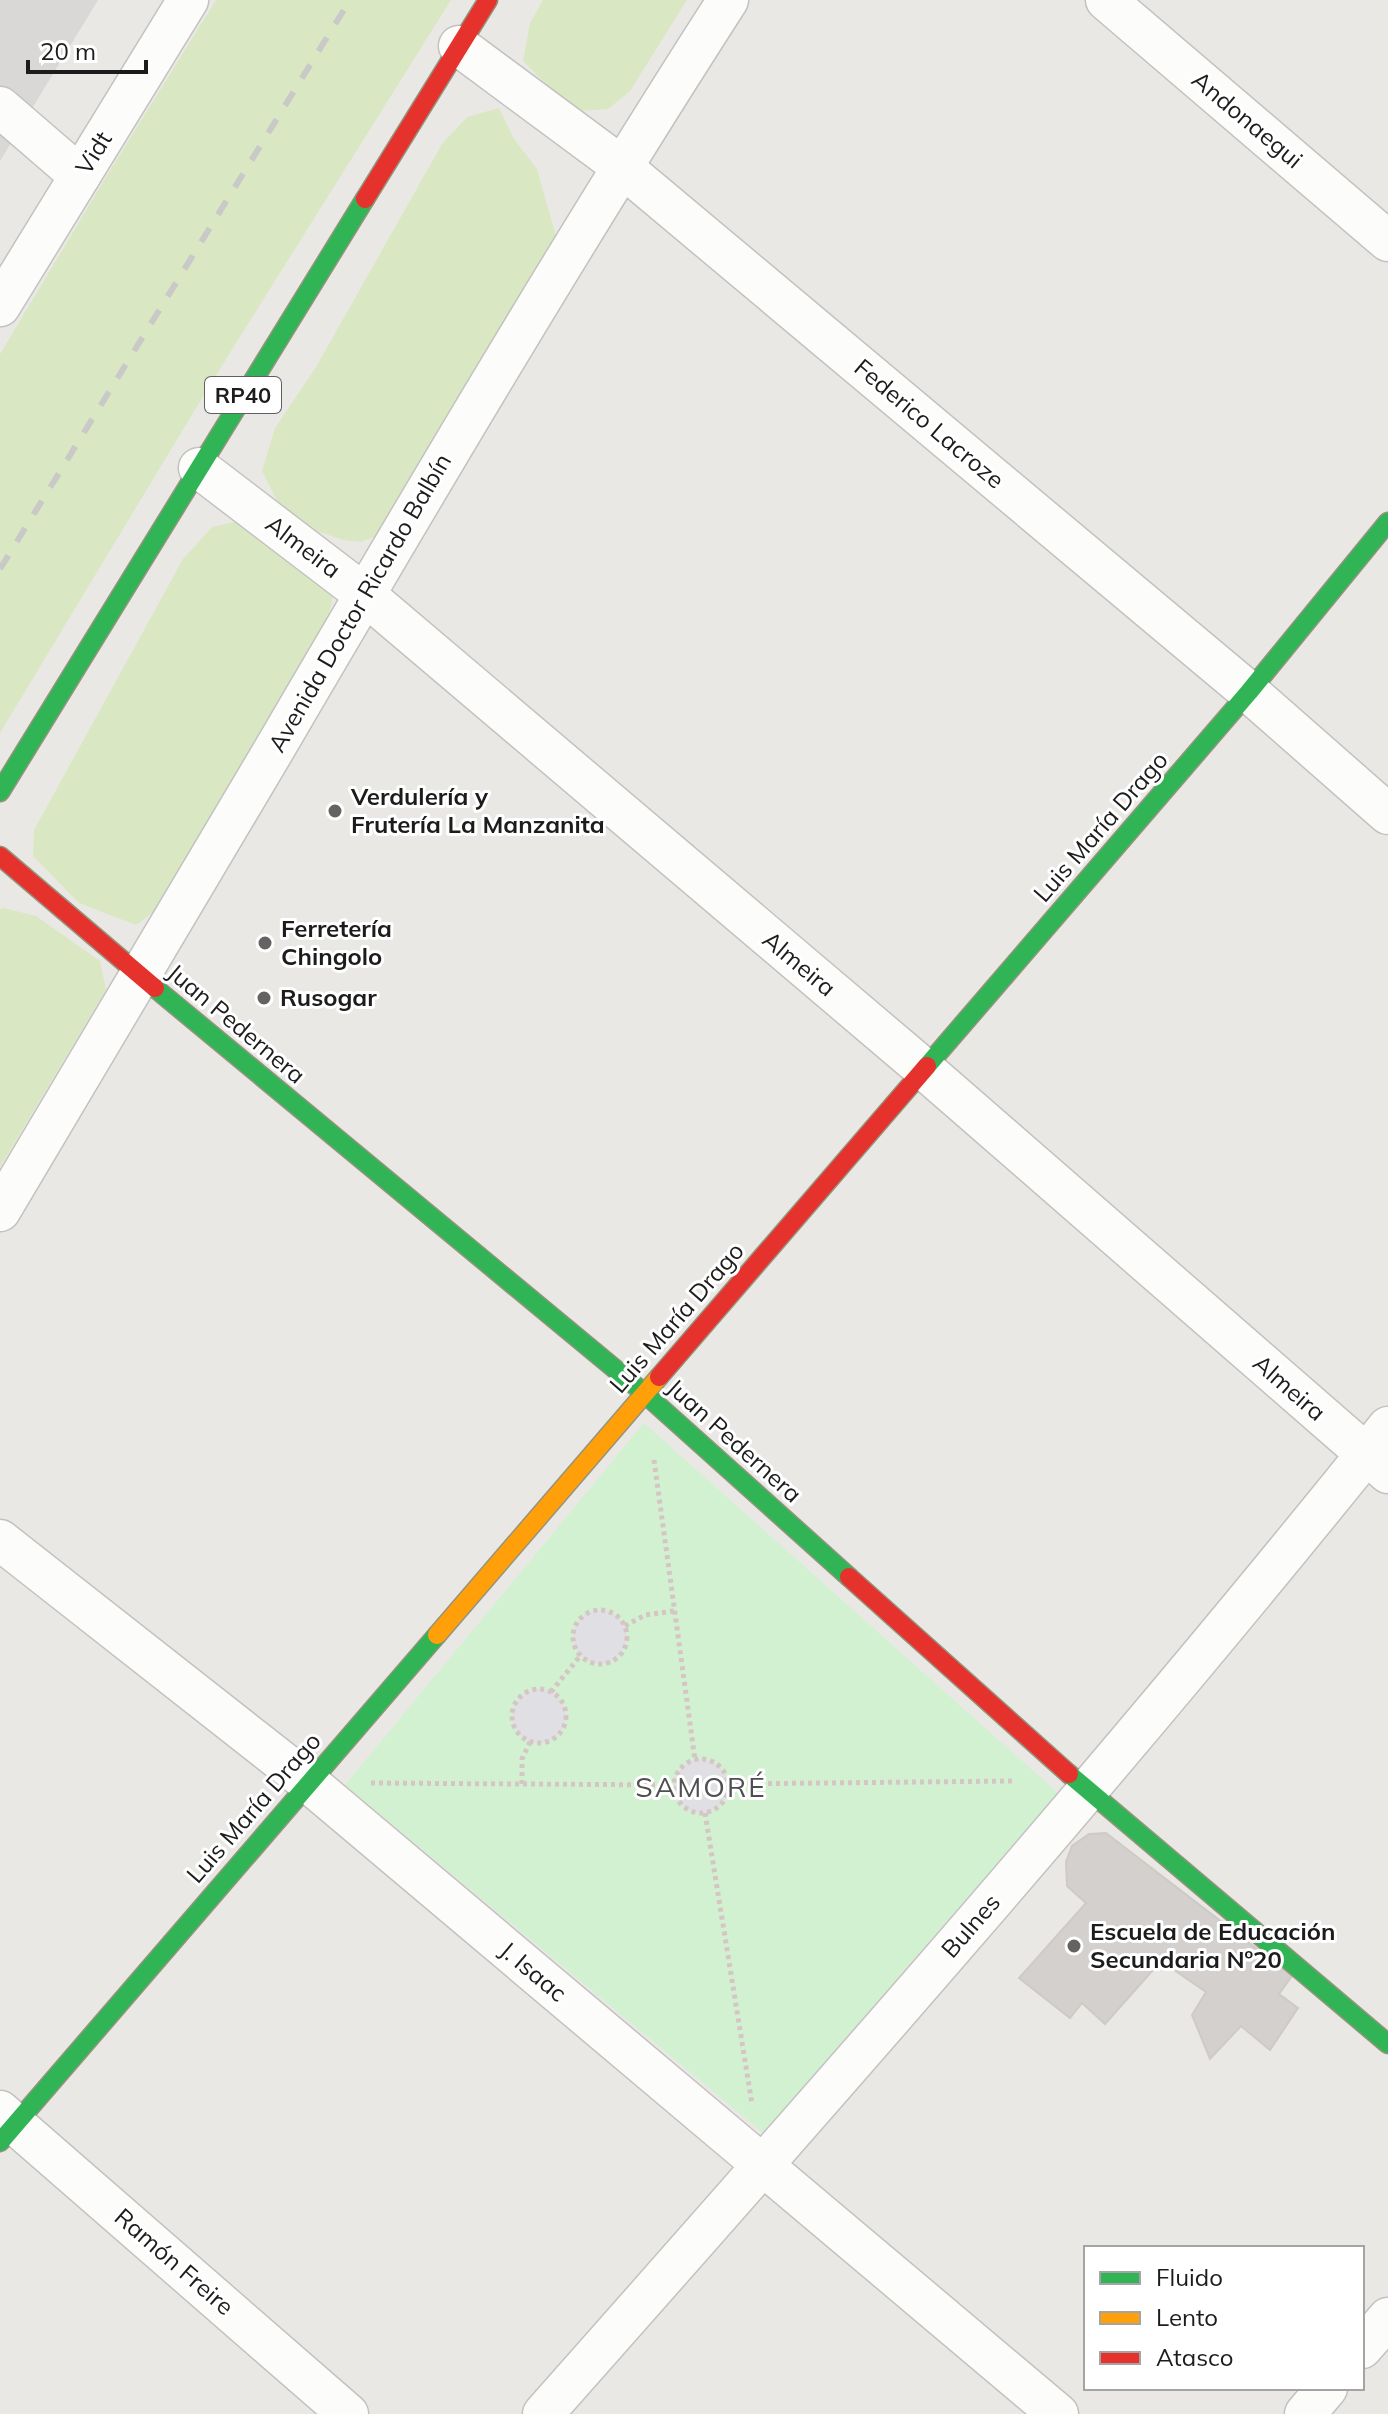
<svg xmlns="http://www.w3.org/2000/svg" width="1388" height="2414" font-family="Mulish,sans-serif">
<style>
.residential{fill:#d9d8d6}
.grass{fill:#dae7c3}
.park{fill:#d2f1d0}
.plaza{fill:#dfdfe4}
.building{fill:#d3d0cd;stroke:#cecac6;stroke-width:2}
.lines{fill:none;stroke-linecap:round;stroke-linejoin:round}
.street-casing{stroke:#c3c2c1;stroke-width:43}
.fast-casing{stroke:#94937d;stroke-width:21}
.slow-casing{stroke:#94937d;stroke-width:21}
.jam-casing{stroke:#94937d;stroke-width:21}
.path{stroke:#d5c6c5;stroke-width:5;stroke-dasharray:4 4;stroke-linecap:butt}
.street{stroke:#fcfcfb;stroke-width:40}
.fast{stroke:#30b455;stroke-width:18}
.slow{stroke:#ff9f0a;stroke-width:18}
.jam{stroke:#e5322d;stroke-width:18}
.rail{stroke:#c9c9c8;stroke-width:6;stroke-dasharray:16 16;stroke-linecap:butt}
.poi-dot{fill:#646362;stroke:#fff;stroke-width:3}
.labels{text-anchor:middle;stroke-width:6;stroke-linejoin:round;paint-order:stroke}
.shield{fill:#fff;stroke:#606060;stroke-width:2}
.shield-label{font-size:22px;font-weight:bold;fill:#1c1c1c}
.street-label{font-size:24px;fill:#1c1c1c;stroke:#fff}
.poi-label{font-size:24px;font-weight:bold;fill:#1c1c1c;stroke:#fff;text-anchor:start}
.quarter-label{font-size:28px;letter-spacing:2px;fill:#4f4f4f;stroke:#fff}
</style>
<rect width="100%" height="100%" fill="#eae8e5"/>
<polygon class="residential" points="0,0 98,0 0,161"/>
<g class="grass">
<polygon points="216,0 451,0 213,380 0,733 0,354 106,177"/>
<polygon points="543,0 687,0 630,91 608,109 579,111 551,89 523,61 530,23"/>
<polygon points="499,108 514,139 537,169 556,236 395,529 361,542 343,540 317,531 283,513 262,471 275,428 316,367 442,144 467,117"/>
<polygon points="243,520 334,592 327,623 174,897 136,925 79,903 33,856 34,830 183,559 212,527"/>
<polygon points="4,908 36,916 100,961 106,990 0,1167 0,909"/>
</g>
<polygon class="park" points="644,1423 1058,1793 763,2133 345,1785"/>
<g class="plaza">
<circle cx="600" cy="1637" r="27"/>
<circle cx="539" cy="1716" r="27"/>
<circle cx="701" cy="1786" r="27"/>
</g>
<polygon class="building" points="1106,1833 1292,1976 1279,1994 1298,2008 1270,2050 1241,2026 1210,2059 1192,2015 1206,1992 1161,1961 1105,2024 1082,2003 1070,2018 1019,1978 1086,1903 1067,1886 1066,1862 1072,1846 1089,1834"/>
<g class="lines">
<g class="street-casing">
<g id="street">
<polyline points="1106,0 1388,241"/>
<polyline points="459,46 621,166 1249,692 1388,814"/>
<polyline points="0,107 80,176"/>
<polyline points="0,306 188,0"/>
<polyline points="199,468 364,594 924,1069 1388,1473"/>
<path d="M0,1211C90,1059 182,907 272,753C420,500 569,247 728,0"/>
<polyline points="0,1540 308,1782 1058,2414"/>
<polyline points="0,2111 348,2414"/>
<polyline points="1362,2348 1388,2318"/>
<path d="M543,2414C830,2090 1117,1765 1388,1427"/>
<polyline points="1305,2414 1327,2388"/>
</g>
</g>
<g class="fast-casing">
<g id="fast">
<polyline points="0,792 365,199"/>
<polyline points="155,988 644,1393 849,1577"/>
<polyline points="927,1066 1249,692 1388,522"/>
<polyline points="1069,1774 1388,2044"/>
<polyline points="0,2142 437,1635"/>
</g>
</g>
<g class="slow-casing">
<polyline id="slow" points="437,1635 659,1377"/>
</g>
<g class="jam-casing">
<g id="jam">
<polyline points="365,199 488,0"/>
<polyline points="0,856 155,988"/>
<polyline points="659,1377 927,1066"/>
<polyline points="849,1577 1069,1774"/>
</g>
</g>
<g class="path">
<polyline points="654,1460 695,1760"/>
<circle cx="600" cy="1637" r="27"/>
<polyline points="625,1626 645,1615 674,1611"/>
<circle cx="539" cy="1716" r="27"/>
<polyline points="551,1692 580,1656"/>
<circle cx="701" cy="1786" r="27"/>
<polyline points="371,1783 674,1785"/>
<polyline points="522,1784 522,1759 530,1742"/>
<polyline points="728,1784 1015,1781"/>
<polyline points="705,1813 752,2104"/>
</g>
<use href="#street" class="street"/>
<use href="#fast" class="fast"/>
<use href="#slow" class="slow"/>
<use href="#jam" class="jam"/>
<polyline class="rail" points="0,569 350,0"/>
</g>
<g class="poi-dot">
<circle cx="335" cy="811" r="8"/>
<circle cx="265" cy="943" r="8"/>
<circle cx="264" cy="998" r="8"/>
<circle cx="1074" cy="1946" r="8"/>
</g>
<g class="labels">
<rect class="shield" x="205" y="377" width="76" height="36" rx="6"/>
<g class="shield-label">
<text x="243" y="403">RP40</text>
</g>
<g class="street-label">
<text transform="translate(1247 120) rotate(40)" y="8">Andonaegui</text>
<text transform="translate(94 153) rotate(-58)" y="8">Vidt</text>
<text transform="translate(929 424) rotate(40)" y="8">Federico Lacroze</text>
<text transform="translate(303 547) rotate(37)" y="8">Almeira</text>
<text transform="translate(360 603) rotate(-60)" y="8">Avenida Doctor Ricardo Balbín</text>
<text transform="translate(1101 827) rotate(-49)" y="8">Luis María Drago</text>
<text transform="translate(799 964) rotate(40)" y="8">Almeira</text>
<text transform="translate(236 1024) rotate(40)" y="8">Juan Pedernera</text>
<text transform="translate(677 1318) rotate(-49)" y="8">Luis María Drago</text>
<text transform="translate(1289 1388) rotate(41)" y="8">Almeira</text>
<text transform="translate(734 1441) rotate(42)" y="8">Juan Pedernera</text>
<text transform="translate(254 1808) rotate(-49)" y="8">Luis María Drago</text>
<text transform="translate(971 1926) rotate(-49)" y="8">Bulnes</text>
<text transform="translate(533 1972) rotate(40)" y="8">J. Isaac</text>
<text transform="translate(174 2262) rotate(41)" y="8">Ramón Freire</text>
</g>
<g class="poi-label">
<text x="351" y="805">Verdulería y<tspan x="351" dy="28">Frutería La Manzanita</tspan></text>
<text x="281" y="937">Ferretería<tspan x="281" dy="28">Chingolo</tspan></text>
<text x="280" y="1006">Rusogar</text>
<text x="1090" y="1940">Escuela de Educación<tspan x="1090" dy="28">Secundaria Nº20</tspan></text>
</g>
<g class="quarter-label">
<text x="701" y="1797">SAMORÉ</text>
</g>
</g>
<rect x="1084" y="2246" width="280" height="144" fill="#ffffff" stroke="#a4a4a4" stroke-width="2"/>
<rect x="1100" y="2272" width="40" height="12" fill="#30b455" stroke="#a4a4a4" stroke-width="2"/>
<text x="1156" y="2286" font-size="24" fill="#1c1c1c">Fluido</text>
<rect x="1100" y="2312" width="40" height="12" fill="#ff9f0a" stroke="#a4a4a4" stroke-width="2"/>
<text x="1156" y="2326" font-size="24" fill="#1c1c1c">Lento</text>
<rect x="1100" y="2352" width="40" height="12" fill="#e5322d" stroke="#a4a4a4" stroke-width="2"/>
<text x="1156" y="2366" font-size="24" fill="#1c1c1c">Atasco</text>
<path d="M28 60v12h118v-12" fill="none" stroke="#1c1c1c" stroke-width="4"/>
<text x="40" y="60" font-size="24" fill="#1c1c1c" stroke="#ffffff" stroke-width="6" paint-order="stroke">20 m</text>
</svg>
